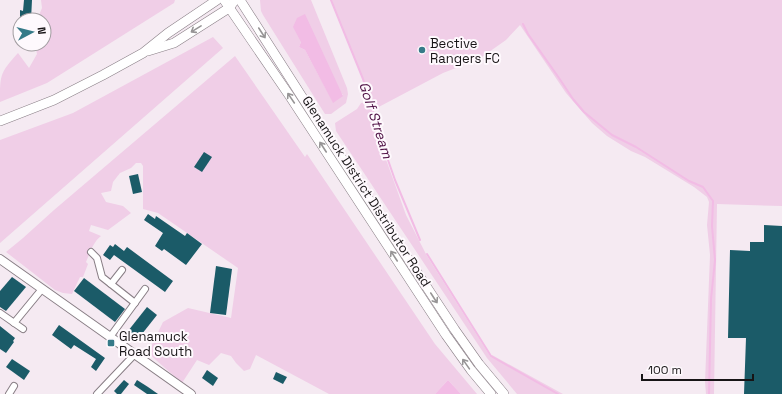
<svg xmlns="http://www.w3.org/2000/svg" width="782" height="394" font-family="'Space Grotesk',sans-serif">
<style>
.green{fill:#f0cee7;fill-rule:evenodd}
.water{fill:#f2bce5}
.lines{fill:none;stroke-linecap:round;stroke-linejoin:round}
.stream{stroke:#f2bce5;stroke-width:2}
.building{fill:#1b5b68}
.minor-casing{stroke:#887e85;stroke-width:8}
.tertiary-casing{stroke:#887e85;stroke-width:10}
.secondary-casing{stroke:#887e85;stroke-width:10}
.minor{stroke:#fff;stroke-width:6}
.tertiary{stroke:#fff;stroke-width:8}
.secondary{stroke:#fff;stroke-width:9}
.oneway{stroke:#979596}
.poi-dot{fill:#357a88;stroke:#fef9fd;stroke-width:1.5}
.labels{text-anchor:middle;stroke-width:4;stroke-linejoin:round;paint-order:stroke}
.poi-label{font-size:13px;fill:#171416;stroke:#fef9fd;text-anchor:start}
.street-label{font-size:13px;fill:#171416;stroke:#fef9fd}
.water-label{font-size:14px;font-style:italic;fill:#511347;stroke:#fef9fd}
</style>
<rect width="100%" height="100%" fill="#f5eaf2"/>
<g class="green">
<path d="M41,0H175L174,3L47,83L0,102C0,74 0,73 18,53L29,68L37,54L35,44H44V20H37L42,8Z"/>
<path d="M260,0H311L347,88L348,94L346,103L331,114H325L263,15L261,11ZM301,42L343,95L333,102L305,50L299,47Z"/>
<polygon points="331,0 782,0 782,206 717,204 714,394 706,394 705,382 710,255 707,225 709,202 707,197 694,187 645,157 631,151 607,136 592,123 566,93 520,25 506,40 479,59 443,73 373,110 379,140 406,215 427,256 490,356 492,355 563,394 517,394 487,358 336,131 335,123 357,109 361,103 370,102 363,79"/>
<polygon points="213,37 223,48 0,243 0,140 73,113"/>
<path d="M235,56L305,157L307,154L435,344L477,394H461L448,380L435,394H329L256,355L250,369L244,371L236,363L231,356L221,353L209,365L197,360L182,383L148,353L163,322L188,308L231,318L238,268L158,213L143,209V166L141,163H136L131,168L120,173L113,182L111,191L101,193L106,202L123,206L131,213L108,230L91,225L89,231L101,236C93,242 90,253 86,262L88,264L83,277H80L72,294L63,293L55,290L6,252L23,238L54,210Z"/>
</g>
<g class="water">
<polygon points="305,14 343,96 333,103 305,50 299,47 301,42 293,27 297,18"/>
<polygon points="448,380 461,394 435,394"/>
</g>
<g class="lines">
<g class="stream">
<polyline points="331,0 363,79 381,140 395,180 420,240"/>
<polyline points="523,24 528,34 559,78 573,99 584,112 612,135 636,147 689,181 703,187 713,201 712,226 715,260 711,299 709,394"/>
<polyline points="427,254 491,356 558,394"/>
</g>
</g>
<g class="building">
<polygon points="24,0 32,0 31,20 20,20 20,10 23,11"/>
<polygon points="204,152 212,157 202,172 194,167"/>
<polygon points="138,174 142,192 133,194 129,176"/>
<polygon points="148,214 155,219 156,216 185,236 187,233 202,244 186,265 164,249 162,251 155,246 163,233 144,220"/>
<polygon points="764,225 782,226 782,394 744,394 746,338 728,338 730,250 750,251 750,242 764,242"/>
<polygon points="115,244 124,251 127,247 173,281 165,292 114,255 110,260 103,255 110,245 113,247"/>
<polygon points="216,266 232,269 226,315 210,313"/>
<polygon points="12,277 26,287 6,311 0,307 0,291"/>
<polygon points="84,278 125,309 115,322 74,291"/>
<polygon points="147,307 157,315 138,339 128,331"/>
<polygon points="59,325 105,358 96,371 91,367 96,359 74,345 71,349 52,335"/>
<polygon points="0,326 15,338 13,341 14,342 6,353 0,349"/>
<polygon points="12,359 30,371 24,380 6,367"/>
<polygon points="207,370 218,378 213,386 202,378"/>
<polygon points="276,372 287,377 283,384 273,379"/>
<polygon points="124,380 129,384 121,394 117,394 114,391"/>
<polygon points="137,380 148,387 158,394 147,394 134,385"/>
</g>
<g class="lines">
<g class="minor-casing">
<g id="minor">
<polyline points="91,252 97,258 102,277 135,303"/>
<polyline points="111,284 122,270"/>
<polyline points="0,313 23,329"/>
<polyline points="14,323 42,289"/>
<polyline points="110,337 145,289"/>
<polyline points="9,394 14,386"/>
<polyline points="97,394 134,355"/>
</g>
</g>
<g class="tertiary-casing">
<polyline id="tertiary" points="0,259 191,394"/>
</g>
<g class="secondary-casing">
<g id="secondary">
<polyline points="224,0 289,95 446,335 471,370 491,394"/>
<polyline points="240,0 320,125 455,330 479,364 504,394"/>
<polyline points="148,51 174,43 229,8 235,0"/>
<polyline points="0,121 54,100 103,75 143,53 168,33 217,0"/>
</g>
</g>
<use href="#minor" class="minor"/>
<use href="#tertiary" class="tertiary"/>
<use href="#secondary" class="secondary"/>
</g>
<defs><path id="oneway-shaft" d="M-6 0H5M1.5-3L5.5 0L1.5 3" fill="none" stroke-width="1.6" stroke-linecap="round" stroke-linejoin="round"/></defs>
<g class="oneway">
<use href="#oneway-shaft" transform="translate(196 29) rotate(148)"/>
<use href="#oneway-shaft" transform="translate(262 33) rotate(57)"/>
<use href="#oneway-shaft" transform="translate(291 98) rotate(-124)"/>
<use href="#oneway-shaft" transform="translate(323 147) rotate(-123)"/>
<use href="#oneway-shaft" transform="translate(394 256) rotate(-123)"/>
<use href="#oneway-shaft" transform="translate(434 298) rotate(57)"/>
<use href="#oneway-shaft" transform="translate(466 364) rotate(-125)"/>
</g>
<g class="poi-dot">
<circle cx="422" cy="50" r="4"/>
<rect x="107" y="339" width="8" height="8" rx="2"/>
</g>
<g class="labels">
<g class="poi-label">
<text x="430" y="48">Bective<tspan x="430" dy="15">Rangers FC</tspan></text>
<text x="119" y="341">Glenamuck<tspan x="119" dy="15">Road South</tspan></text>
</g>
<g class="street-label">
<text transform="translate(367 191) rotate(57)" y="5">Glenamuck District Distributor Road</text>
</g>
<g class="water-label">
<text transform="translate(376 120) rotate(72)" y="5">Golf Stream</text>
</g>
</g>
<g transform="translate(32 32) rotate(83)"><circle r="19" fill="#fef9fd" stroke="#a29da1"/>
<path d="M0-3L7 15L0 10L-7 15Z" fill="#357a88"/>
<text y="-6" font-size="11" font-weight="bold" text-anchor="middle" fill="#171416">N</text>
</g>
<path d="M642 374v6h111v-6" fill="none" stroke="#171416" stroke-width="2"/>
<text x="648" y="374" font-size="12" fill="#171416" stroke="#fef9fd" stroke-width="3" paint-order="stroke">100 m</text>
</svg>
